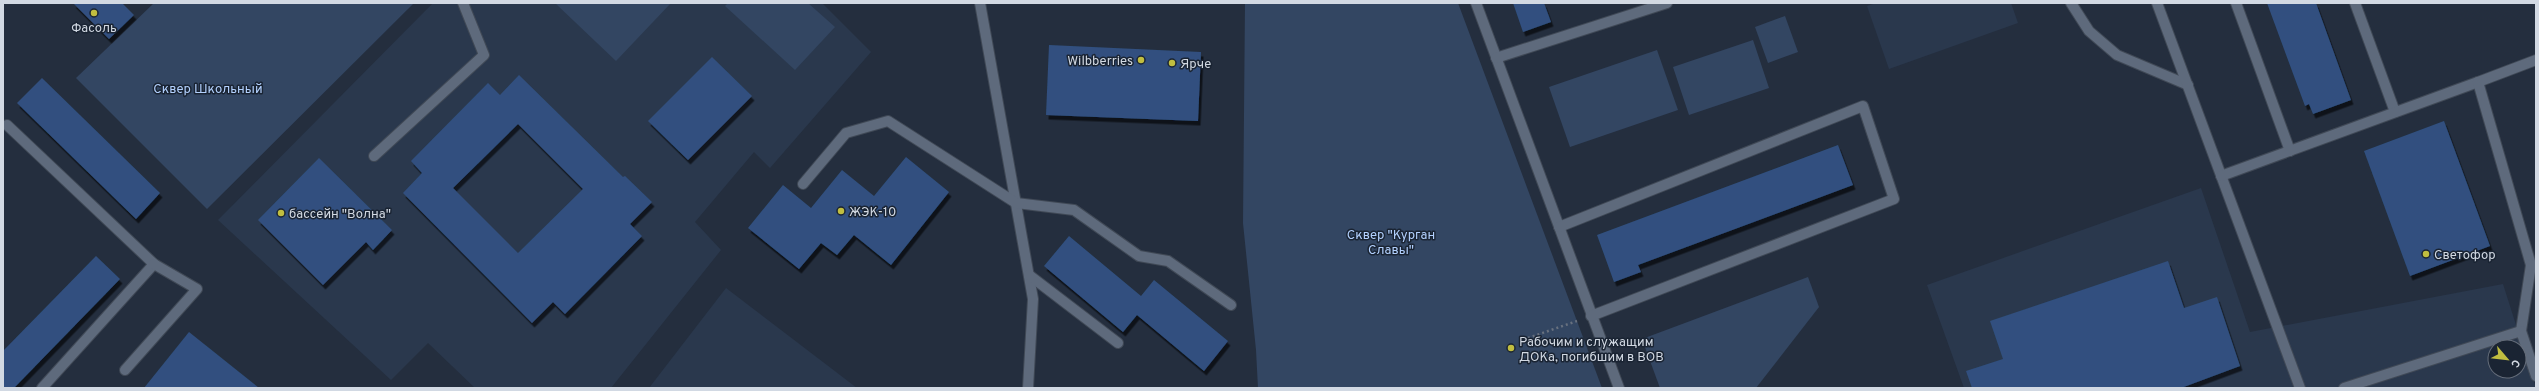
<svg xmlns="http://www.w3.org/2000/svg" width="2539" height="391" font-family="Overpass,sans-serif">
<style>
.built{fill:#2a384d;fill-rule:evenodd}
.green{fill:#334662}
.building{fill:#30507f;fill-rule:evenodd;filter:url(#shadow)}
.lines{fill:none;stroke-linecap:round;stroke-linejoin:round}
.minor-casing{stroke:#404956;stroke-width:12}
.path{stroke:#68717f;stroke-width:2.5;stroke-dasharray:2 3;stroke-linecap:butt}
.minor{stroke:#5e6a7c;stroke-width:10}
.poi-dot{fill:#c1be40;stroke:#1a2433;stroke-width:1.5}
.labels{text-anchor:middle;stroke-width:3;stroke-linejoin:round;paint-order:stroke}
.poi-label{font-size:13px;fill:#d2d9e3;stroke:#1a2433;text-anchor:start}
.park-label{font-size:13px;fill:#b3d1fe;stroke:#1a2433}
</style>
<defs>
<filter id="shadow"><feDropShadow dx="2.5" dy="4.5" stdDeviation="0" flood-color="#0009"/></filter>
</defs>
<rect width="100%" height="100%" fill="#242e3e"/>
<g class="built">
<polygon points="433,3 822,3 871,52 770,168 754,152 695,222 721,250 611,388 475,388 428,343 391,380 218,220"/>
<polygon points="1876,3 2011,3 2018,23 1889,69 1867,6"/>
<path d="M2201,188L2250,332L2503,284L2536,388H1964L1927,285ZM2495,347H2519V371H2495Z"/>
<polygon points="726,288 857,388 649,388"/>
</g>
<g class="green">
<polygon points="154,3 414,3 207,209 76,78"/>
<polygon points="555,3 671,3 616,61"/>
<polygon points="728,3 808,3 835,27 795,70 725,6"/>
<polygon points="1245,3 1458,3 1602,388 1258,388 1256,350 1243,223"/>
<polygon points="1785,16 1798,52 1768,63 1755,27"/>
<polygon points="1753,40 1769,88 1689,115 1673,67"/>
<polygon points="1657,50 1678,110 1570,147 1549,87"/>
<polygon points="1808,277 1819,307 1756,388 1660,388 1642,339"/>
</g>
<g class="building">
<polygon points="73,3 122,3 134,15 109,39"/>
<polygon points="1513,3 1544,3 1551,22 1523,32"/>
<polygon points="2267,3 2316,3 2351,100 2313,114 2309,104 2305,106"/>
<polygon points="1049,45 1201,52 1198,121 1046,115"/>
<polygon points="712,57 752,96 688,160 648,121"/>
<path d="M519,75L623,177L625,176L652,202L630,224L642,236L565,314L553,302L532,323L403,193L422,173L411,161L488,83L500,95ZM518,124L583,189L518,253L453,188Z"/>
<polygon points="42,78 160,193 136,219 17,103"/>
<polygon points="2444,121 2490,246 2410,276 2364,151"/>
<polygon points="1838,145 1853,185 1638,265 1641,272 1614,282 1597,235"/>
<polygon points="906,157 949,192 891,265 854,235 837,255 821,243 799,269 748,228 783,185 811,208 842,170 874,196"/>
<polygon points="319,158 392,230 373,250 366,242 323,285 258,220"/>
<polygon points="1069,236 1141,296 1154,280 1228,341 1204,371 1137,315 1123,332 1044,266"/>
<polygon points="96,256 120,279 14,388 3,388 3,351"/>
<polygon points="2168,261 2184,308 2217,297 2240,366 2181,388 1972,388 1966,371 2003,359 1990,321"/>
<polygon points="189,332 259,388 144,388"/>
</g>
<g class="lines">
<g class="minor-casing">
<g id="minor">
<polyline points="980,3 1033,299 1028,388"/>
<polyline points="1476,3 1619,388"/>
<polyline points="2071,3 2089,31 2117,55 2188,85"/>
<polyline points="2157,3 2300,388"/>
<polyline points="2236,3 2290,151"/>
<polyline points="2355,3 2395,112"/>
<polyline points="1496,58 1667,3"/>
<polyline points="7,125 154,264 42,388"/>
<polyline points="374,156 484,55 463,3"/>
<polyline points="2221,176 2478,82"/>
<polyline points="803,184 846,133 888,121 1016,203 1074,210 1139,256 1168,261 1231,305"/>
<polyline points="1559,227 1863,106 1894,199 1591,316"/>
<polyline points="2531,265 2478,82 2536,60"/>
<polyline points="1029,275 1118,343"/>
<polyline points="2521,331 2531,265 2536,267"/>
<polyline points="125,370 197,289 154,264"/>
<polyline points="2344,388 2521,331 2536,376"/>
</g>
</g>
<polyline class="path" points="1528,338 1577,321"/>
<use href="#minor" class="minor"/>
</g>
<g class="poi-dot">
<circle cx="94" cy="13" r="4"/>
<circle cx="1141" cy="60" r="4"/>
<circle cx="1172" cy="63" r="4"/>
<circle cx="841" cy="211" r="4"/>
<circle cx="281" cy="213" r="4"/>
<circle cx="2426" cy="254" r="4"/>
<circle cx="1511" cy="348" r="4"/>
</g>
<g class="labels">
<g class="poi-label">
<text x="94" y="32" text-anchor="middle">Фасоль</text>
<text x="1133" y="65" text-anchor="end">Wilbberries</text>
<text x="1180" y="68">Ярче</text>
<text x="849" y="216">ЖЭК-10</text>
<text x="289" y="218">бассейн "Волна"</text>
<text x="2434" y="259">Светофор</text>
<text x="1519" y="346">Рабочим и служащим<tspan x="1519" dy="15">ДОКа, погибшим в ВОВ</tspan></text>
</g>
<g class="park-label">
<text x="208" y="93">Сквер Школьный</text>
<text x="1391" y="239">Сквер "Курган<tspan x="1391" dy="15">Славы"</tspan></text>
</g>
</g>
<rect width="2539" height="391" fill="none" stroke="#d2d9e3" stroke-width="8"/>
<g transform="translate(2507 359) rotate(118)"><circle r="19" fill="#1a2433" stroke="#646c79"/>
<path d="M0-3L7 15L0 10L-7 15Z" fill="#c1be40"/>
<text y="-6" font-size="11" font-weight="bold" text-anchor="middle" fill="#d2d9e3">С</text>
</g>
</svg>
